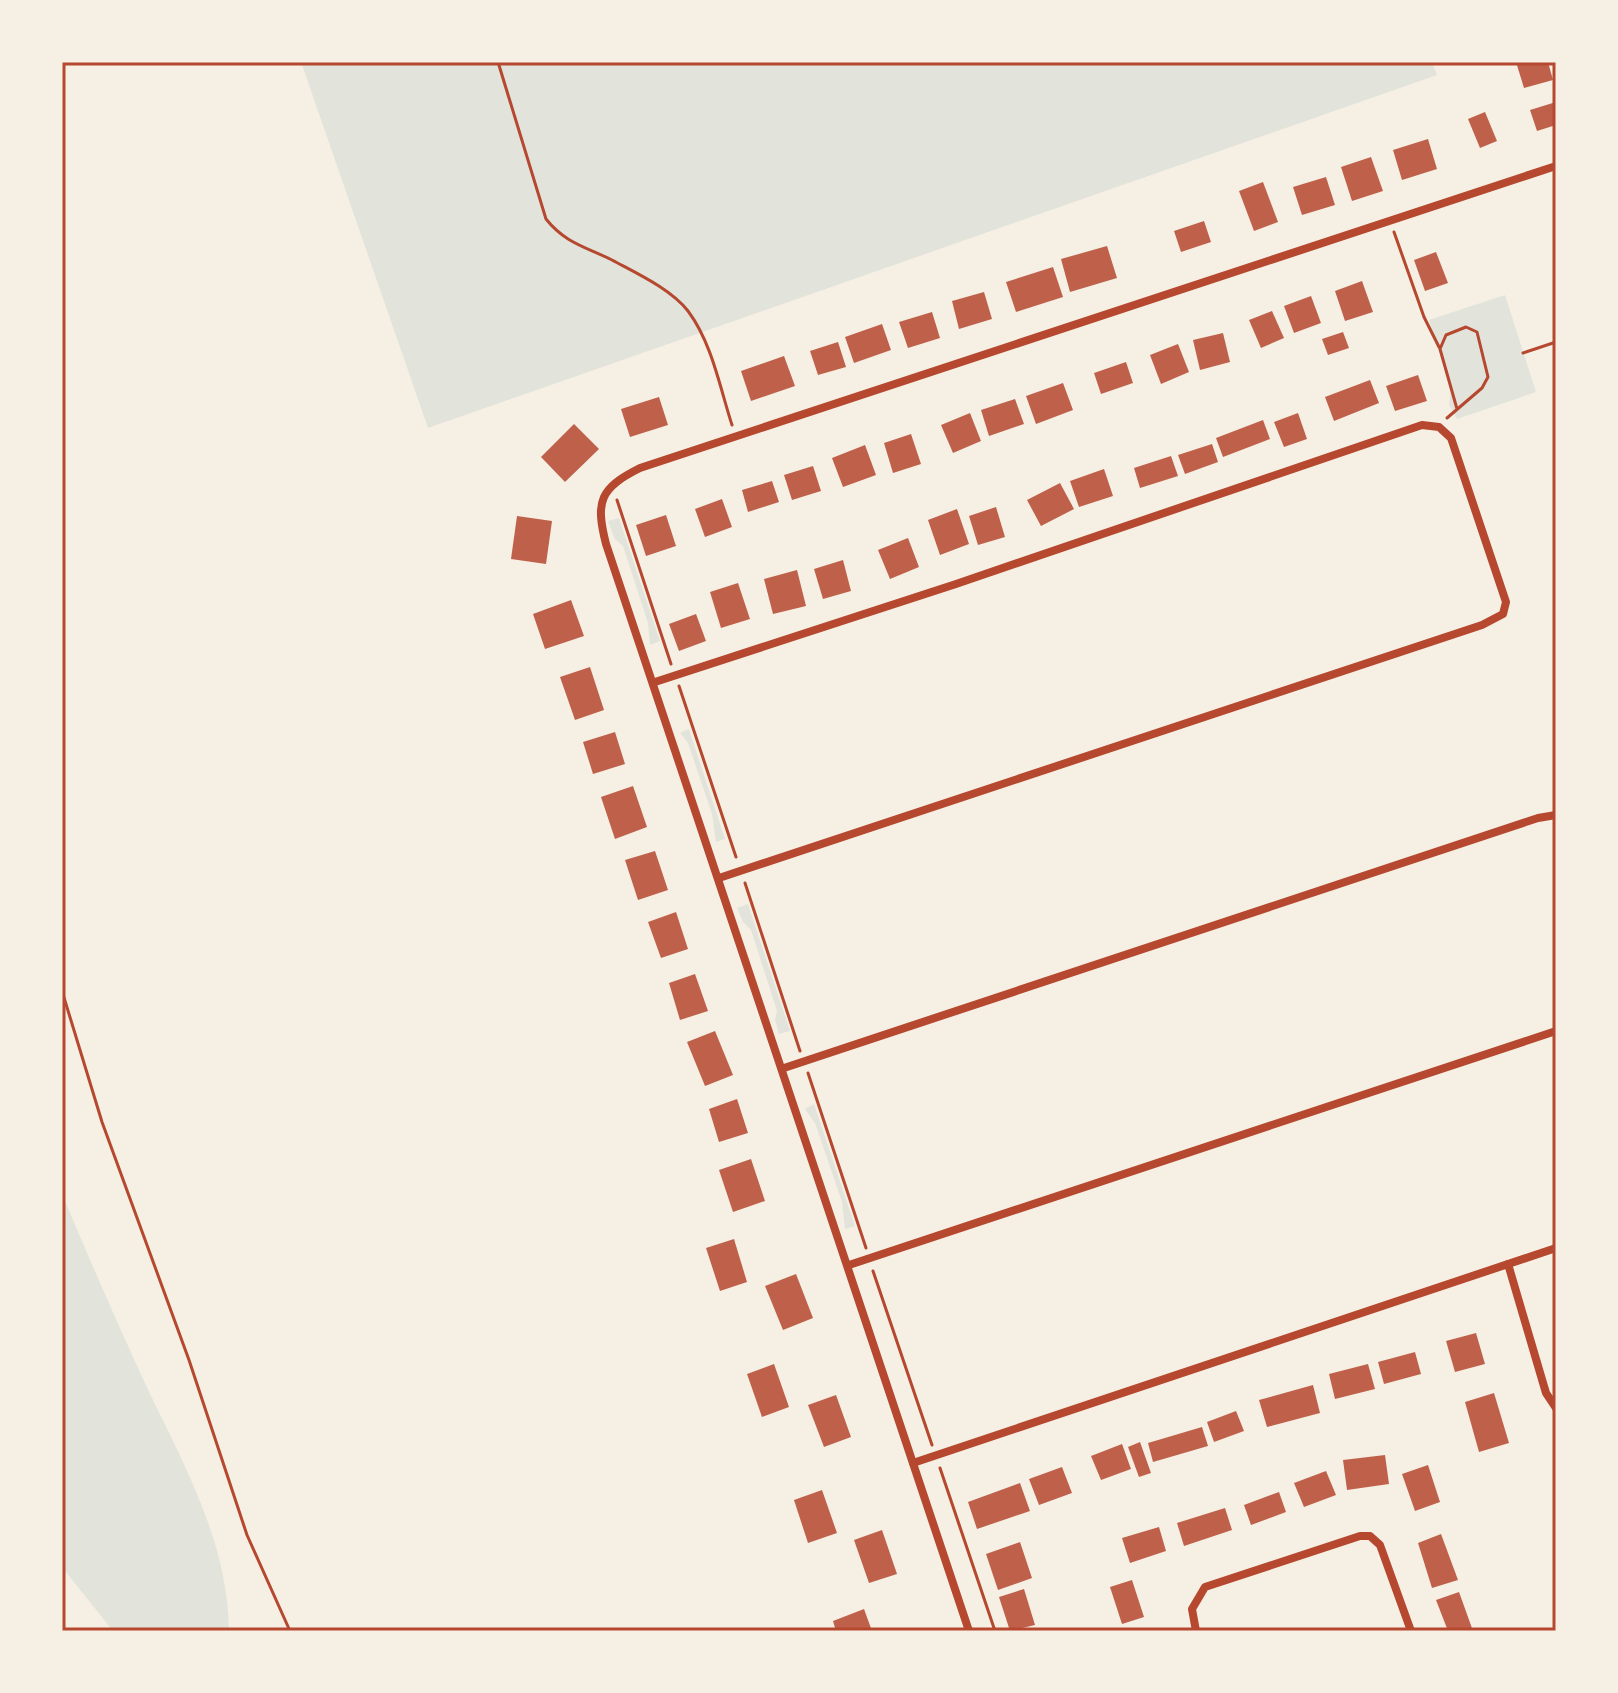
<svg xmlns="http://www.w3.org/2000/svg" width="1618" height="1693" font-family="Ubuntu,sans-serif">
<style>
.green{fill:#e2e4dc}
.building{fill:#bf614a}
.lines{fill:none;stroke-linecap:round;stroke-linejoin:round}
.path{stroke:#b5482f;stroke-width:3}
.minor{stroke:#b5482f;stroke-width:8}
.neatline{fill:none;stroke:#b5482f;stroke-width:3}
</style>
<rect width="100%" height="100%" fill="#f6efe4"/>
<g class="green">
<polygon points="301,62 1432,62 1437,75 428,428"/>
<polygon points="1505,295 1536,392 1457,419 1449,405 1451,390 1429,320"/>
<polygon points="619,518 660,641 650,645 648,623 623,546 615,539 608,521"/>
<polygon points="689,729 725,839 716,842 712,814 688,743 680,733"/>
<polygon points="748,904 790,1031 779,1034 775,1020 777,1011 751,930 743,922 737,908"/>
<polygon points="814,1104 855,1226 845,1229 842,1202 815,1123 805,1109"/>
<path d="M62,1194C88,1256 115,1318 143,1379C181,1460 228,1539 229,1631H113L62,1567Z"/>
</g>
<g class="building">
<polygon points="1516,62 1548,62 1553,80 1524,88"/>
<polygon points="1556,102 1556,125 1537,131 1530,110"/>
<polygon points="1485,112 1497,141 1480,148 1468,119"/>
<polygon points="1428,139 1437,169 1402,180 1393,150"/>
<polygon points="1371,157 1383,191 1352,201 1341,167"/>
<polygon points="1326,177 1335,205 1302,215 1293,187"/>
<polygon points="1263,182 1278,222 1254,231 1239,191"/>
<polygon points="1204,221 1211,242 1181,252 1174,231"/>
<polygon points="1107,246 1117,278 1070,292 1061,259"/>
<polygon points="1436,252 1448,283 1425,291 1414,260"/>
<polygon points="1053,267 1063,297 1016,312 1006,282"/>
<polygon points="1362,281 1373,312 1345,321 1335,291"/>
<polygon points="984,292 992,319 959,329 952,301"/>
<polygon points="1311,296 1321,323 1294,333 1284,306"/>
<polygon points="1272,311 1284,338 1261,348 1249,320"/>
<polygon points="932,312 940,338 908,348 899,322"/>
<polygon points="882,324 891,350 854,363 845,337"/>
<polygon points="1343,332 1349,348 1328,355 1322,339"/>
<polygon points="1223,333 1230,362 1200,370 1193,340"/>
<polygon points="838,342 846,367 818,375 810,351"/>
<polygon points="1178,344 1189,372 1161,384 1150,355"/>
<polygon points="784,356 795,386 751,401 741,371"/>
<polygon points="1126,362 1133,383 1101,394 1094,373"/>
<polygon points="1418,375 1427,401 1395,411 1386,386"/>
<polygon points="1370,380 1379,403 1334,421 1325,397"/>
<polygon points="1063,383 1073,410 1036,424 1026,396"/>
<polygon points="659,397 668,425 630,437 621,409"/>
<polygon points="1015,399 1024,424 989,436 981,410"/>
<polygon points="970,413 981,441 953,453 941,425"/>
<polygon points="1298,413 1307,439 1284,447 1274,422"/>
<polygon points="1263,420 1270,439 1223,457 1216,438"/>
<polygon points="574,424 599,449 565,482 541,457"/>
<polygon points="911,434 921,464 893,473 884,443"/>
<polygon points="1212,444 1218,462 1185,474 1178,455"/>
<polygon points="865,445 876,475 843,487 832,458"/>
<polygon points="1171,456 1178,476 1140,488 1134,468"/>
<polygon points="813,466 821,491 792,500 784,475"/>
<polygon points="1104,469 1113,496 1079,507 1070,481"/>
<polygon points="772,481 779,502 748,512 742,490"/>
<polygon points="1060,483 1074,509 1041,526 1027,500"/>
<polygon points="722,499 732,527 705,537 695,509"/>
<polygon points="996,507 1005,537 978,545 969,516"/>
<polygon points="957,509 969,544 940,555 928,520"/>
<polygon points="666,515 676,546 646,556 636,525"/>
<polygon points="517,516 552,521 546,564 511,559"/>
<polygon points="908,538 919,567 890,579 878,550"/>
<polygon points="843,560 851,591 823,599 814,569"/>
<polygon points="797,570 806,606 773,614 764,579"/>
<polygon points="738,583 750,619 721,628 710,592"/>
<polygon points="571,600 584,636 545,649 533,614"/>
<polygon points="696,614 706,641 679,651 669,624"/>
<polygon points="590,667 604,710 575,720 560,677"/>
<polygon points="615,732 625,764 593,774 583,742"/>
<polygon points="633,786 647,827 615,839 601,797"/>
<polygon points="655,851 668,890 638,900 625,860"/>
<polygon points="676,912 688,949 661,958 648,922"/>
<polygon points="695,974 708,1011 680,1020 669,983"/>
<polygon points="715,1031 733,1075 705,1086 687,1042"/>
<polygon points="737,1099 748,1133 719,1142 709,1109"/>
<polygon points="751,1159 765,1201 733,1212 719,1170"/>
<polygon points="734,1239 747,1282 720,1291 706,1248"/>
<polygon points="796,1274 813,1318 783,1330 765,1286"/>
<polygon points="1476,1333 1485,1364 1455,1372 1446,1341"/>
<polygon points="1415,1352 1421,1374 1384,1384 1378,1362"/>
<polygon points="774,1364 789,1407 762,1417 747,1374"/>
<polygon points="1368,1364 1375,1389 1335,1399 1329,1374"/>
<polygon points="1313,1385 1320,1413 1267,1427 1259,1400"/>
<polygon points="1494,1393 1509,1443 1479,1452 1465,1402"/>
<polygon points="836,1395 851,1437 824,1447 808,1405"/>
<polygon points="1236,1411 1244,1431 1214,1442 1207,1422"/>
<polygon points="1202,1427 1208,1446 1153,1462 1148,1443"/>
<polygon points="1140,1442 1151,1473 1139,1477 1128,1447"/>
<polygon points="1122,1444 1131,1469 1101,1480 1091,1456"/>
<polygon points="1385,1455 1389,1484 1347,1490 1343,1460"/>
<polygon points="1428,1465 1440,1502 1415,1511 1402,1474"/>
<polygon points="1062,1467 1072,1493 1039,1505 1029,1479"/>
<polygon points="1326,1471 1336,1495 1304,1507 1294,1483"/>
<polygon points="1020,1483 1030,1511 977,1529 968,1502"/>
<polygon points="822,1490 837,1533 808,1543 794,1500"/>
<polygon points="1279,1492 1286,1512 1251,1525 1244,1505"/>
<polygon points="1225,1508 1232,1530 1184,1546 1177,1523"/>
<polygon points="1159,1527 1166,1551 1130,1563 1122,1538"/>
<polygon points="882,1530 897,1574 869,1583 854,1540"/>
<polygon points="1441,1534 1458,1580 1432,1588 1418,1543"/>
<polygon points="1020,1542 1032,1578 998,1590 986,1554"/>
<polygon points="1132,1580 1144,1617 1122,1624 1110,1587"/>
<polygon points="1024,1589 1035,1625 1010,1631 999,1597"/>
<polygon points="1459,1592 1473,1631 1448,1631 1436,1600"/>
<polygon points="864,1609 872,1631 836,1631 833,1621"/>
</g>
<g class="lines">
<g class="path">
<path d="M498,62L546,219C565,243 586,247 612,260C636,273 671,289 688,311C712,343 720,388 732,425"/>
<polyline points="1394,232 1424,317 1439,347"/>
<polyline points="1523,353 1556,342"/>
<polyline points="1447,418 1482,388 1488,377 1477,332 1466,327 1446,335 1440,349 1457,409"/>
<polyline points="617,500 671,664"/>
<polyline points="679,686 736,857"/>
<polyline points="745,883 800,1051"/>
<polyline points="62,991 102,1122 189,1360 247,1535 290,1631"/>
<polyline points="808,1073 866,1248"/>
<polyline points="873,1271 932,1445"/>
<polyline points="940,1468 995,1631"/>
</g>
<g class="minor">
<polyline points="655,682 956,584 1422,425 1439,427 1451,438 1506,602 1503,614 1482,625 719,878"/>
<polyline points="784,1068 1538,818 1556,815"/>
<polyline points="1508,1264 1546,1393 1556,1408"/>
<polyline points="849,1265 1556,1031"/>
<polyline points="913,1463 1556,1248"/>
<path d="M969,1631L606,544C595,501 600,488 640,468L1556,166"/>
<polyline points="1196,1631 1192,1609 1205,1587 1360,1536 1370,1536 1380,1545 1411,1631"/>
</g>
</g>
<rect width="1618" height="1693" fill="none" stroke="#f6efe4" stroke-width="128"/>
<rect x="64" y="64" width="1490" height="1565" class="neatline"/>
</svg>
